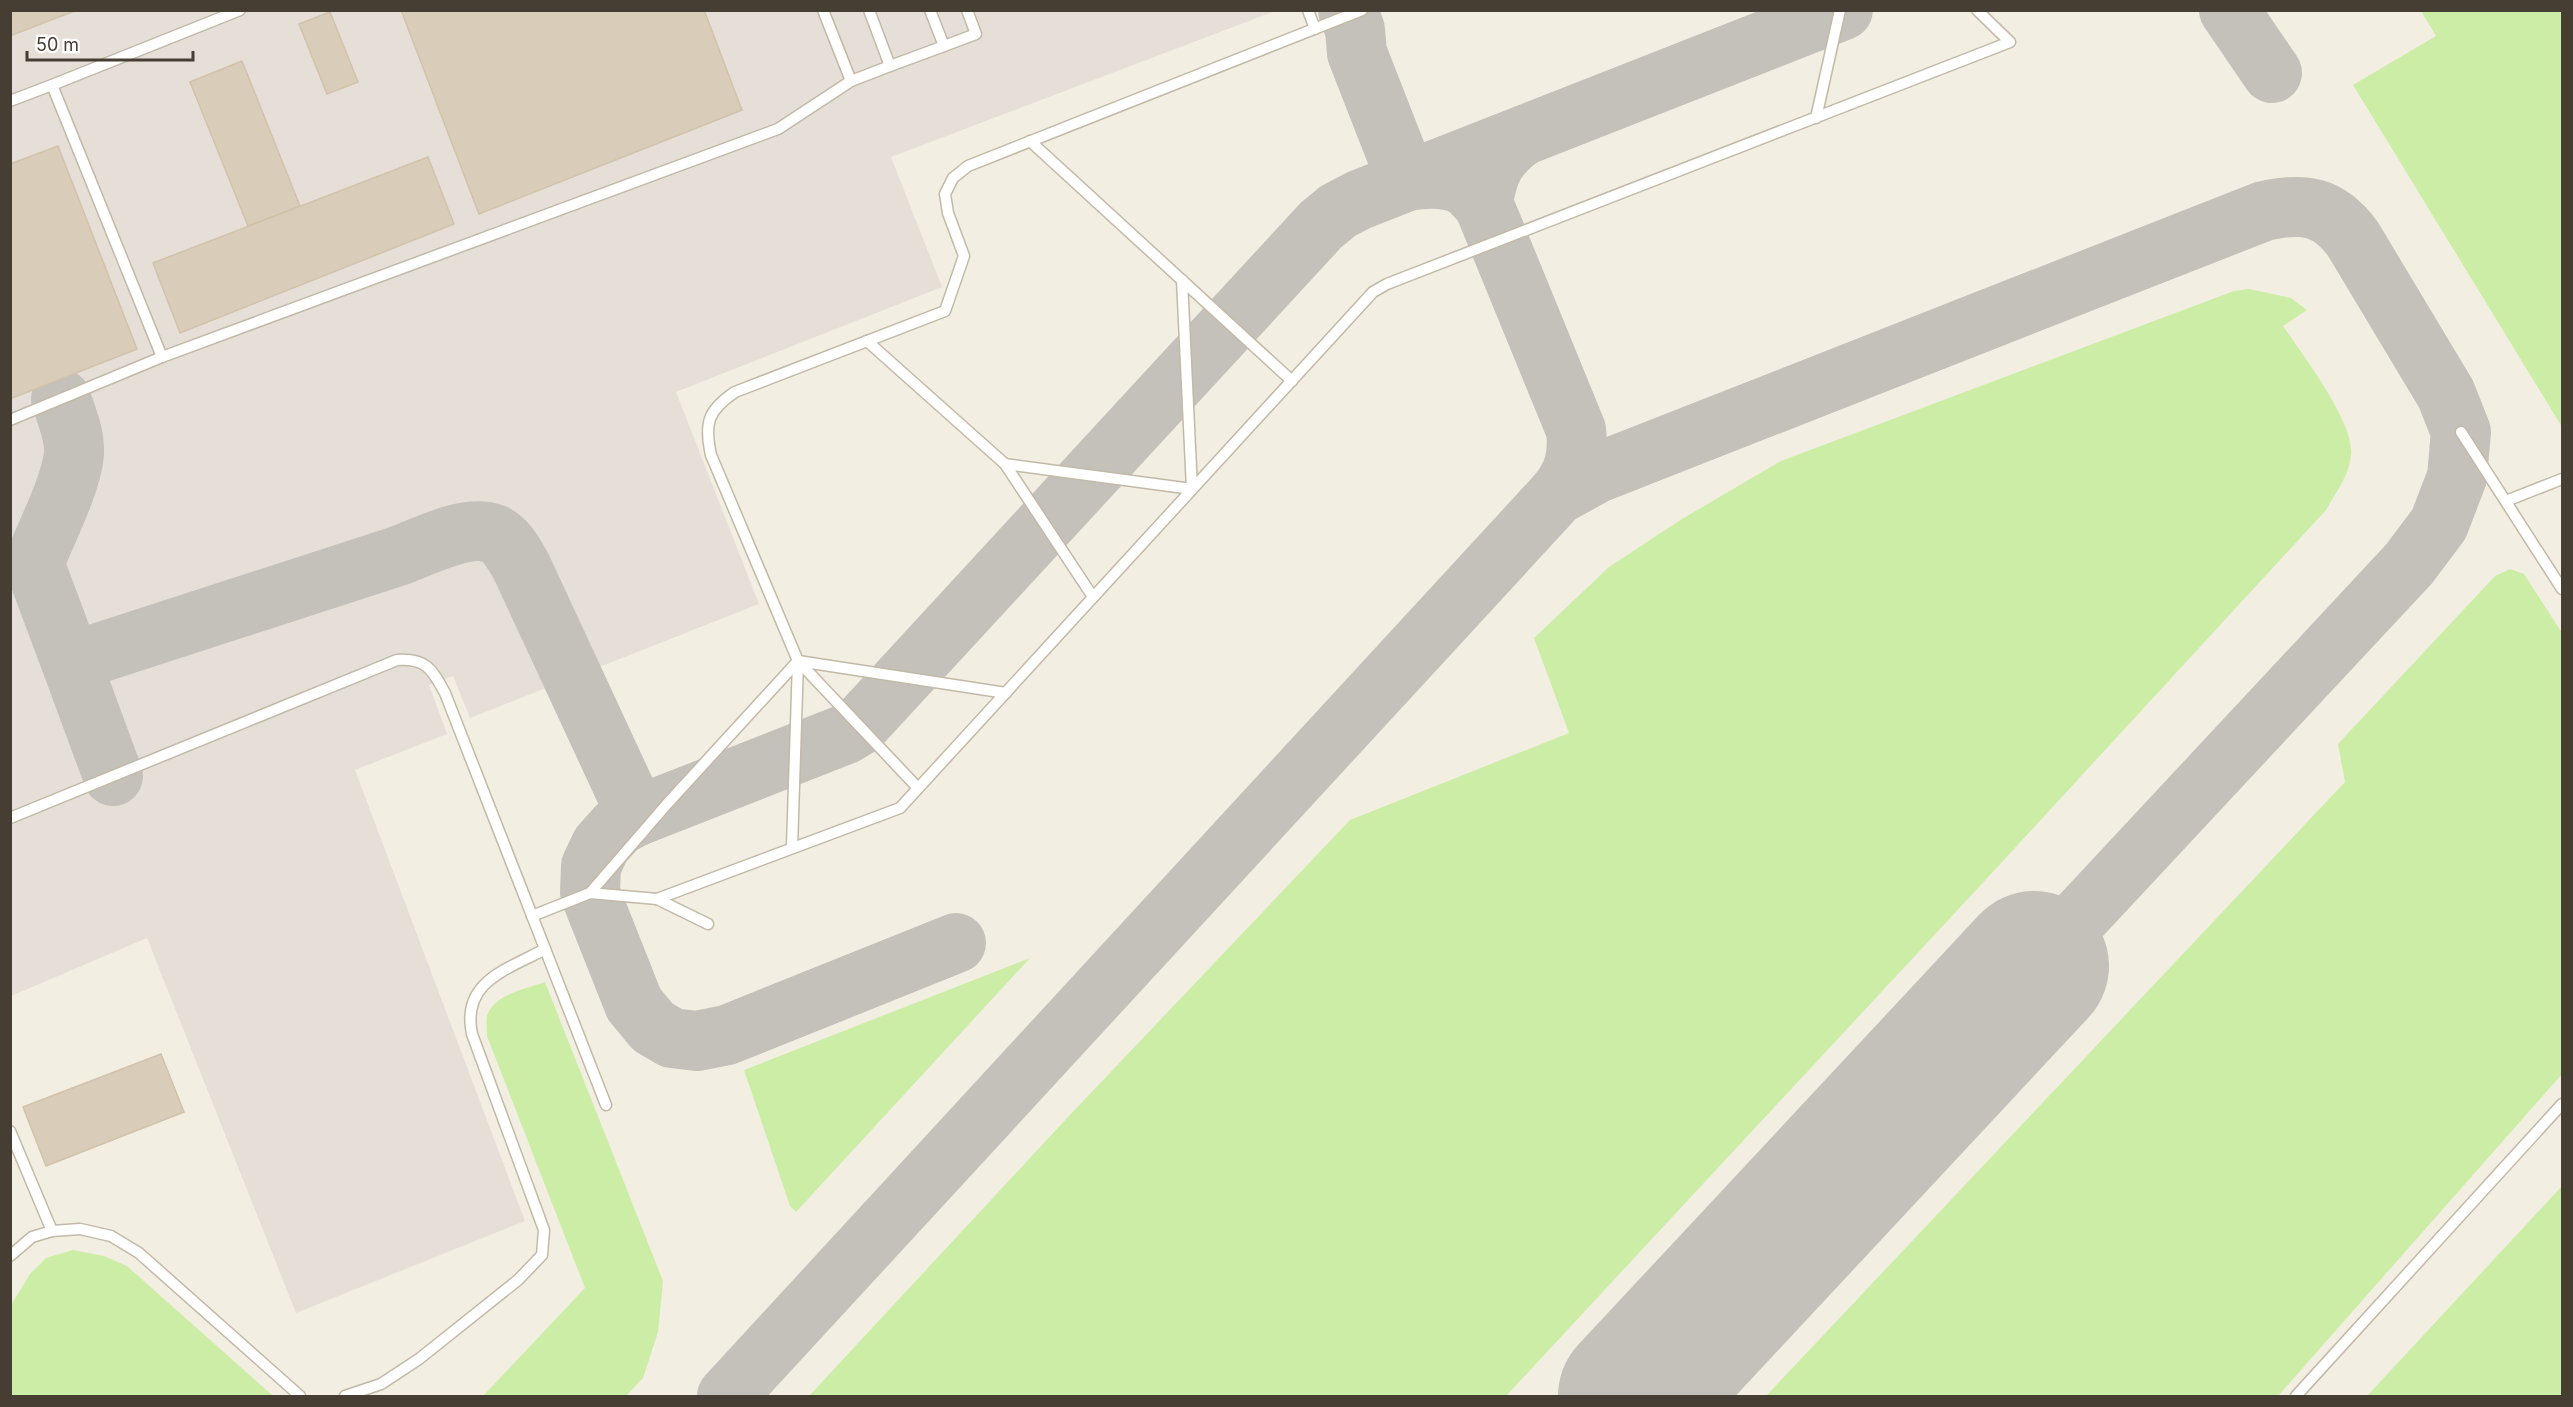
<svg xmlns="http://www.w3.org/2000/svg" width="2573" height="1407" font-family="Inter,sans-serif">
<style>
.industrial{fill:#e5dfd8}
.green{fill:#cceda6}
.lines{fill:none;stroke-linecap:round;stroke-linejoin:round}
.taxiway{stroke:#c4c1bb;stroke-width:60}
.runway{stroke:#c4c1bb;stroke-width:150}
.building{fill:#d9cdba;stroke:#d2c2a9;stroke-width:1.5}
.service-casing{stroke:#c3b9a7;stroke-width:13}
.service{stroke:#fff;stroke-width:10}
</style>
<rect width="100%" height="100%" fill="#f3eee2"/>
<polygon class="industrial" points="11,11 1275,11 891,157 942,287 676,392 759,604 470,718 453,676 429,685 447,734 355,770 525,1221 296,1313 147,938 11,996"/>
<g class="green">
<polygon points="2421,11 2562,11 2562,427 2353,85 2436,36"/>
<path d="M2249,289L2291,298L2307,310L2283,326C2302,354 2355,423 2351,455C2349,476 2336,492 2326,510L1991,874L1506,1396H809L1068,1117L1350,820L1569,733L1534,638L1609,567L1682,519L1781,461L2234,291Z"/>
<polygon points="2510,569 2524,574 2562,633 2562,1074 2278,1396 1766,1396 2345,782 2338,744 2495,576"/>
<polygon points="1030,958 796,1212 790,1206 744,1070"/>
<path d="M545,982L663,1281L658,1332L643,1378L626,1396H483L585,1288L487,1036C487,1030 486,1022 487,1016C494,994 526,989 545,982Z"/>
<polygon points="2562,1186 2562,1396 2367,1396"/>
<polygon points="73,1250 104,1256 127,1266 273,1396 11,1396 11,1305 30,1274 46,1258"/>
</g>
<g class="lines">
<g class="taxiway">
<path d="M1348,10L1355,30L1357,53L1407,181C1426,178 1448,177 1465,186C1471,190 1477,198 1483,203C1488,171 1495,156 1521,137"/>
<polyline points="2229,10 2272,73"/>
<path d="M1483,203L1576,430C1579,456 1574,475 1557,495"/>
<path d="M61,399C67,417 75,435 74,454C71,485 46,533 34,563L71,662"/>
<path d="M113,776L71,662L398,556C423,547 468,523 494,534C507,540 514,554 521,566L637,816"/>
<polyline points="956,943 727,1035 697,1041 672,1038 653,1027 634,1004 590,893 591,866 601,845 618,826 637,816 846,734 859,726 1321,225 1338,211 1359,200 1843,10"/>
<path d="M727,1396L1557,495L1597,473L2264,211C2304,202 2329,206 2353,239L2446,394L2461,432L2457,477L2439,524L2409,564L2034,966"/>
</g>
<polyline class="runway" points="1633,1396 2034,966"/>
</g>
<g class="building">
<polygon points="10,10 77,10 10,36"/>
<polygon points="401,10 704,10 742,110 479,214"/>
<polygon points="330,12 358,82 327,94 299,24"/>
<polygon points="242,61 300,206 248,226 190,82"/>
<polygon points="58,146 137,349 10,399 10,164"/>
<polygon points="428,157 454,224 180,333 153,263"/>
<polygon points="161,1054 184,1112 46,1166 23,1107"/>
</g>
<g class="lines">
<g class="service-casing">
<g id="service">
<polyline points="240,10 52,85 162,357 778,129 851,81"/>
<polyline points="823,10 851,81 890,66 869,10"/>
<polyline points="1308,10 1315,29"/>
<polyline points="944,46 976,34 967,10"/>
<polyline points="890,66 944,46 930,10"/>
<polyline points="10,101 52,85"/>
<polyline points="1816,118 1840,10"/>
<polyline points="1030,141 1292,381"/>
<polyline points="867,341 1005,464 1093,597"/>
<polyline points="10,420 162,357"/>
<polyline points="2461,432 2562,589"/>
<polyline points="1005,464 1192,489 1182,280"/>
<polyline points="2506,501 2562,479"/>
<polyline points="798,661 1006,693"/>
<polyline points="798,661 918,788"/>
<path d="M10,818L397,660C426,658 432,669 445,693L606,1105"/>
<polyline points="792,847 798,661"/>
<polyline points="590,893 657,899 900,808 1373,292 1387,284 2010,42 1977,10"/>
<polyline points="657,899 708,924"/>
<path d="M532,916L590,893L667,804L798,661L711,455C704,423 708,410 735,392L945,311L964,256L948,213L945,194L953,178L968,166L1362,10"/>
<polyline points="10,1131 52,1231"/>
<polyline points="10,1256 32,1237 52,1231 80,1229 111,1236 139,1253 300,1396"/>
<path d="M345,1396L381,1384L419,1359L518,1280L542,1255L544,1230L472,1034C461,981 507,970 545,949"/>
<polyline points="2296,1396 2562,1104"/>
</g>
</g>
<use href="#service" class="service"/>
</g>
<rect width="2573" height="1407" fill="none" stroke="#463e32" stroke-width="24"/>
<path d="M27 51v9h166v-9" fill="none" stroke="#463e32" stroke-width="3"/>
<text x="36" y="51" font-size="18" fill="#463e32" stroke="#ffffff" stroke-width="4.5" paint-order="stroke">50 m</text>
</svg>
